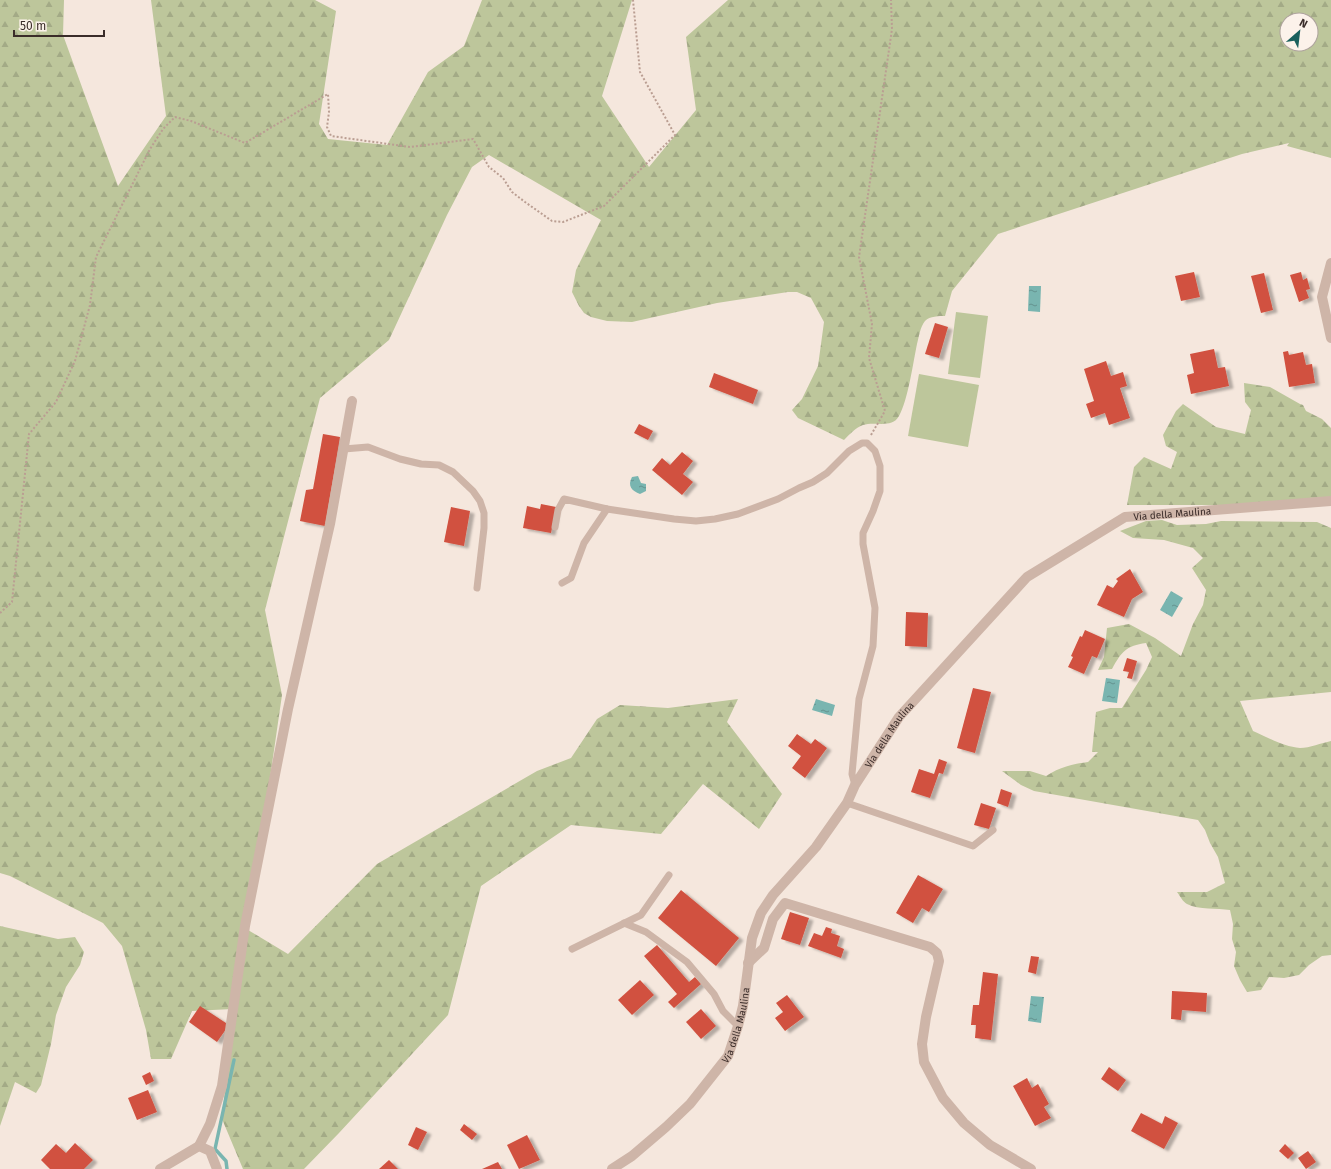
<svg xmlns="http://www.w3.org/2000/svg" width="1331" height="1169" font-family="'Fira Sans',sans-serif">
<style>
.forest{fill:url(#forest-firs);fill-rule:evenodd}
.pitch{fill:#bdc69b}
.water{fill:url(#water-ripples)}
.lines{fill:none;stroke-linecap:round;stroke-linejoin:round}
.stream{stroke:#79b5b0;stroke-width:3.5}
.building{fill:#d1513f;filter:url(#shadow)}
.path{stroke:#ba9e92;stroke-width:2;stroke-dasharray:2 2;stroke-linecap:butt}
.lane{stroke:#ceb5a8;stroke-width:7}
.street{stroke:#ceb5a8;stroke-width:10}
.labels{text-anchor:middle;stroke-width:4;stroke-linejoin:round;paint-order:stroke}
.street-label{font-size:10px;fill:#3a2c29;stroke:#fcf2ea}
</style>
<defs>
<pattern id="forest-firs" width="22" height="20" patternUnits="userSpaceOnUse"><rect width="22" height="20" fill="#bdc69b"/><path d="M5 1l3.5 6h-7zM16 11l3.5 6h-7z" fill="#a3aa86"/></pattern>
<pattern id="water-ripples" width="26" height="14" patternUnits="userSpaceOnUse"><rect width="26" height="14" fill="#79b5b0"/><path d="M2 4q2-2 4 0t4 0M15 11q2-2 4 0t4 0" fill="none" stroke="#64938f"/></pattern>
<filter id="shadow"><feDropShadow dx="4.5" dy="2.5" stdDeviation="1" flood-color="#0004"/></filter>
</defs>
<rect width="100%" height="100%" fill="#f5e7dd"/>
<g class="forest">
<path d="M0,0H64L63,35L118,186L166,116L151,0H315L336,11L319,124L328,139L387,145L428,72L464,46L482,0H632L602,96L649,167L696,110L686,37L728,0H1331V158L1287,146L1289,143L1242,154L998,234L952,291L945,316C939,316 930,316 925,321C920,327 919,337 917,344C913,363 908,400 899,416C892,429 875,421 863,425C855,428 850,434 844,440L798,418L792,410L802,399L818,366L824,322L811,298L797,292H788L717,303L632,322L607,321L591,317L584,313L579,306L572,292L576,270L601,220L489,155L472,167L447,215L389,340L320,398L265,610L282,695L248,930L288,954L377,864L537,771L571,758L597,719L620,705L668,708L738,699L727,722L782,794L759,829L703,784L661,834L571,825L481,886L448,1015L339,1133L304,1169H243L222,1119L233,1009L192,1011L171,1059H151L146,1030L122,946L103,923L10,876L0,873ZM1287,20H1311V44H1287Z"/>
<polygon points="1244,383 1270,387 1300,404 1303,405 1306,411 1322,419 1331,428 1331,500 1321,505 1127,505 1134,467 1144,457 1171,469 1177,452 1166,446 1163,435 1176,411 1183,404 1216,427 1245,434 1251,410 1245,402"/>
<path d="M1162,520L1177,525L1206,524L1221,521L1317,522L1331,528V692L1240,701L1253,731C1267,737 1284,747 1300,748C1310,748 1321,743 1331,741V955L1322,956L1309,965L1299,975L1284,978L1269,977L1261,990L1247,992L1240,980L1234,966L1236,952L1232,939L1233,924L1230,910C1217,908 1199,910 1187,904C1183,902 1180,896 1177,892H1207L1225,883L1218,857L1210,843L1205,830L1198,820L1034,791L1021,785L1002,771H1030L1046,776C1060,767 1072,764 1088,762L1098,752H1092L1096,712L1110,708H1122L1146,670L1152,657L1146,643C1126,646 1122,651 1112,669L1098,670L1104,657L1107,628L1129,624L1155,638L1181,656L1193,624L1203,605L1206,590L1192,568L1203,558L1193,548L1164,540L1133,538L1120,531L1146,521Z"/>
<polygon points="0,926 58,939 75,937 84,952 80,965 66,987 56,1015 51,1044 41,1085 36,1093 15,1082 0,1126"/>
</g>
<g class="pitch">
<polygon points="956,312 988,316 980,378 948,374"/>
<polygon points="919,374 979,385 968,447 908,436"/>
</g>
<g class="water">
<polygon points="1029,286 1041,286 1040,312 1028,311"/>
<path d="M638,476L641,483L646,484V491L640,494C632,491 627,486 632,477Z"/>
<polygon points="1171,591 1183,598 1172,617 1160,610"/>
<polygon points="1106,678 1120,680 1117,703 1102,701"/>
<polygon points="816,699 835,705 832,716 812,710"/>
<polygon points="1031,996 1044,997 1041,1023 1028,1021"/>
</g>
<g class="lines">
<polyline class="stream" points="227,1169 226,1161 215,1149 234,1060"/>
</g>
<g class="building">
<polygon points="1194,272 1200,297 1181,301 1175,276"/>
<polygon points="1301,272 1303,280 1307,278 1310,289 1306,290 1309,298 1299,302 1290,275"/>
<polygon points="1264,273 1273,310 1261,313 1251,276"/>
<polygon points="935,323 948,327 939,358 925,354"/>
<polygon points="1214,349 1218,368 1225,367 1229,386 1191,394 1187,375 1194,373 1190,354"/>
<polygon points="1288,351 1289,355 1303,352 1306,365 1312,364 1315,383 1289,387 1283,352"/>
<polygon points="1106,361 1111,376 1123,372 1127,386 1120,388 1130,418 1109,425 1105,413 1091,418 1086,404 1094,401 1084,369"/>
<polygon points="714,373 758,390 753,404 709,387"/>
<polygon points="639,424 653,431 648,440 634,433"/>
<polygon points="323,434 340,437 325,526 300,521 306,490 313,489"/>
<polygon points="682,452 693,461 683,474 693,482 682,495 652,470 662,458 670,465"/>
<polygon points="541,504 556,507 551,533 523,528 527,506 540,509"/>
<polygon points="451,507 470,511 464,546 444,542"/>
<polygon points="1130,569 1143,592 1132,599 1124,617 1097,605 1107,585 1113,588 1118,581 1116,579"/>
<polygon points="906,612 928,613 927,647 905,646"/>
<polygon points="1085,630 1105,639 1097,658 1092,656 1084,674 1068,667 1073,657 1071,656 1080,636 1082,637"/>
<polygon points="1127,658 1137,661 1132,679 1127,678 1129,672 1123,671"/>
<polygon points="973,688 991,692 975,753 957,748"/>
<polygon points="797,734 811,744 815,739 827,748 805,778 792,768 801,756 788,746"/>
<polygon points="939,759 947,762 943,774 939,773 930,798 911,792 919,769 934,774"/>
<polygon points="1001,789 1012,793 1008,807 997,803"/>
<polygon points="981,803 996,808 989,829 974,825"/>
<polygon points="918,875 943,889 929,912 922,908 913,923 896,913"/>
<polygon points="681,890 739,938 716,966 658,918"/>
<polygon points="790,912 809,918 800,945 781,939"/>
<polygon points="826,927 832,929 831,933 840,936 837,946 844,949 841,958 808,946 814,933 822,936"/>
<polygon points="657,945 689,982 695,977 701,984 674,1008 668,1002 677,994 644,956"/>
<polygon points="1031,956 1039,957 1036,974 1028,972"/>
<polygon points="983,972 998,974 991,1040 975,1038 976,1025 971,1025 973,1005 979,1005"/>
<polygon points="640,980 654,995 632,1015 618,1000"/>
<polygon points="1172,991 1207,993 1206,1012 1182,1010 1181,1020 1171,1019"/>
<polygon points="787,995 804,1017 785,1031 775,1018 783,1012 776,1003"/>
<polygon points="200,1006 229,1025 217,1042 189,1022"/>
<polygon points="701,1009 716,1026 701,1039 686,1022"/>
<polygon points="1109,1067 1126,1080 1118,1091 1101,1079"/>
<polygon points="150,1072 154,1081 146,1085 142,1076"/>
<polygon points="1027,1078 1032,1088 1038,1084 1049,1104 1044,1107 1051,1118 1035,1126 1013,1086"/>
<polygon points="148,1090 157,1112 137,1120 128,1098"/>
<polygon points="1141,1113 1162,1124 1165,1116 1178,1123 1164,1149 1131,1131"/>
<polygon points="464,1124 477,1134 472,1140 460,1130"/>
<polygon points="416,1127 427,1132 418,1150 408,1145"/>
<polygon points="527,1135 540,1160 519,1169 507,1145"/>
<polygon points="75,1143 93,1160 84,1169 50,1169 41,1160 56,1144 66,1153"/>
<polygon points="1285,1144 1294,1153 1288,1159 1279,1151"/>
<polygon points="1308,1151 1316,1162 1306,1169 1298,1158"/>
<polygon points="389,1160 398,1169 379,1169"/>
<polygon points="498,1162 502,1169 482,1169"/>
</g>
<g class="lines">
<g class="path">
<polyline points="871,435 885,411 869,358 872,324 859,257 892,29 891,0"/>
<polyline points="0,613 12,602 29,434 56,402 75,361 90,305 96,257 150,149 163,129 175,117 191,121 245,143 328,94 329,112 327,127 331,136 410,147 473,139 489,167 503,178 512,192 525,202 552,221 563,222 604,206 675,135 640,72 633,0"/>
</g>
<g class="lane">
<polyline points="344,449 368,447 400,459 421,464 439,465 453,472 473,491 480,501 484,513 484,528 477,588"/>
<polyline points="555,527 558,510 564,499 607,509 674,519 696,521 715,519 738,514 778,499 799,488 813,482 827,473 849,451 862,443 867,443 875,451 880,466 880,491 873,511 863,533 863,544 875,608 873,646 859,699 852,774 855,785"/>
<polyline points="562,583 571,578 584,543 607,509"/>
<polyline points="847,803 973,846 993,830"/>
<polyline points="624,923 646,932 687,962 714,994 723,1011 738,1026"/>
<polyline points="572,949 641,915 669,875"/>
</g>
<g class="street">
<polyline points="1331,263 1322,297 1331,338"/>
<polyline points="748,963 764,948 773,919 785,903 930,947 937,953 939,961 926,1017 922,1044 924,1062 943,1098 964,1123 990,1145 1031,1169"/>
<polyline points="199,1146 210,1124 222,1086 245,926 288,709 330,524 352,401"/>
<polyline points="160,1169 199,1146 210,1151 217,1169"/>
<path id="s1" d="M612,1169L632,1156L666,1127L690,1104L728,1056L738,1026L743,1006L752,938L761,913L773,895L816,847L847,803L855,785L899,717L1027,577L1125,517L1331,501"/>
</g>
</g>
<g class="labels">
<g class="street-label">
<text dy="4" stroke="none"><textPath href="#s1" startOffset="903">Via della Maulina</textPath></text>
<text dy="4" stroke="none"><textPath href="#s1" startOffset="531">Via della Maulina</textPath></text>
<text dy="4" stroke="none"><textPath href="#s1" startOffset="195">Via della Maulina</textPath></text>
</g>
</g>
<g transform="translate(1299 32) rotate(28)"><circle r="19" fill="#fcf2ea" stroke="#aea39d"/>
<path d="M0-3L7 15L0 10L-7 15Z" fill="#1a605d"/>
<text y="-6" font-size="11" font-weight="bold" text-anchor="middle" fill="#3a2c29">N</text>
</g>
<path d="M14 30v6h90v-6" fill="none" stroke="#3a2c29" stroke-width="2"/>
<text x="20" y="30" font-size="12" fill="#3a2c29" stroke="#fcf2ea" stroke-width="3" paint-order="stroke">50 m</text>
</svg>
